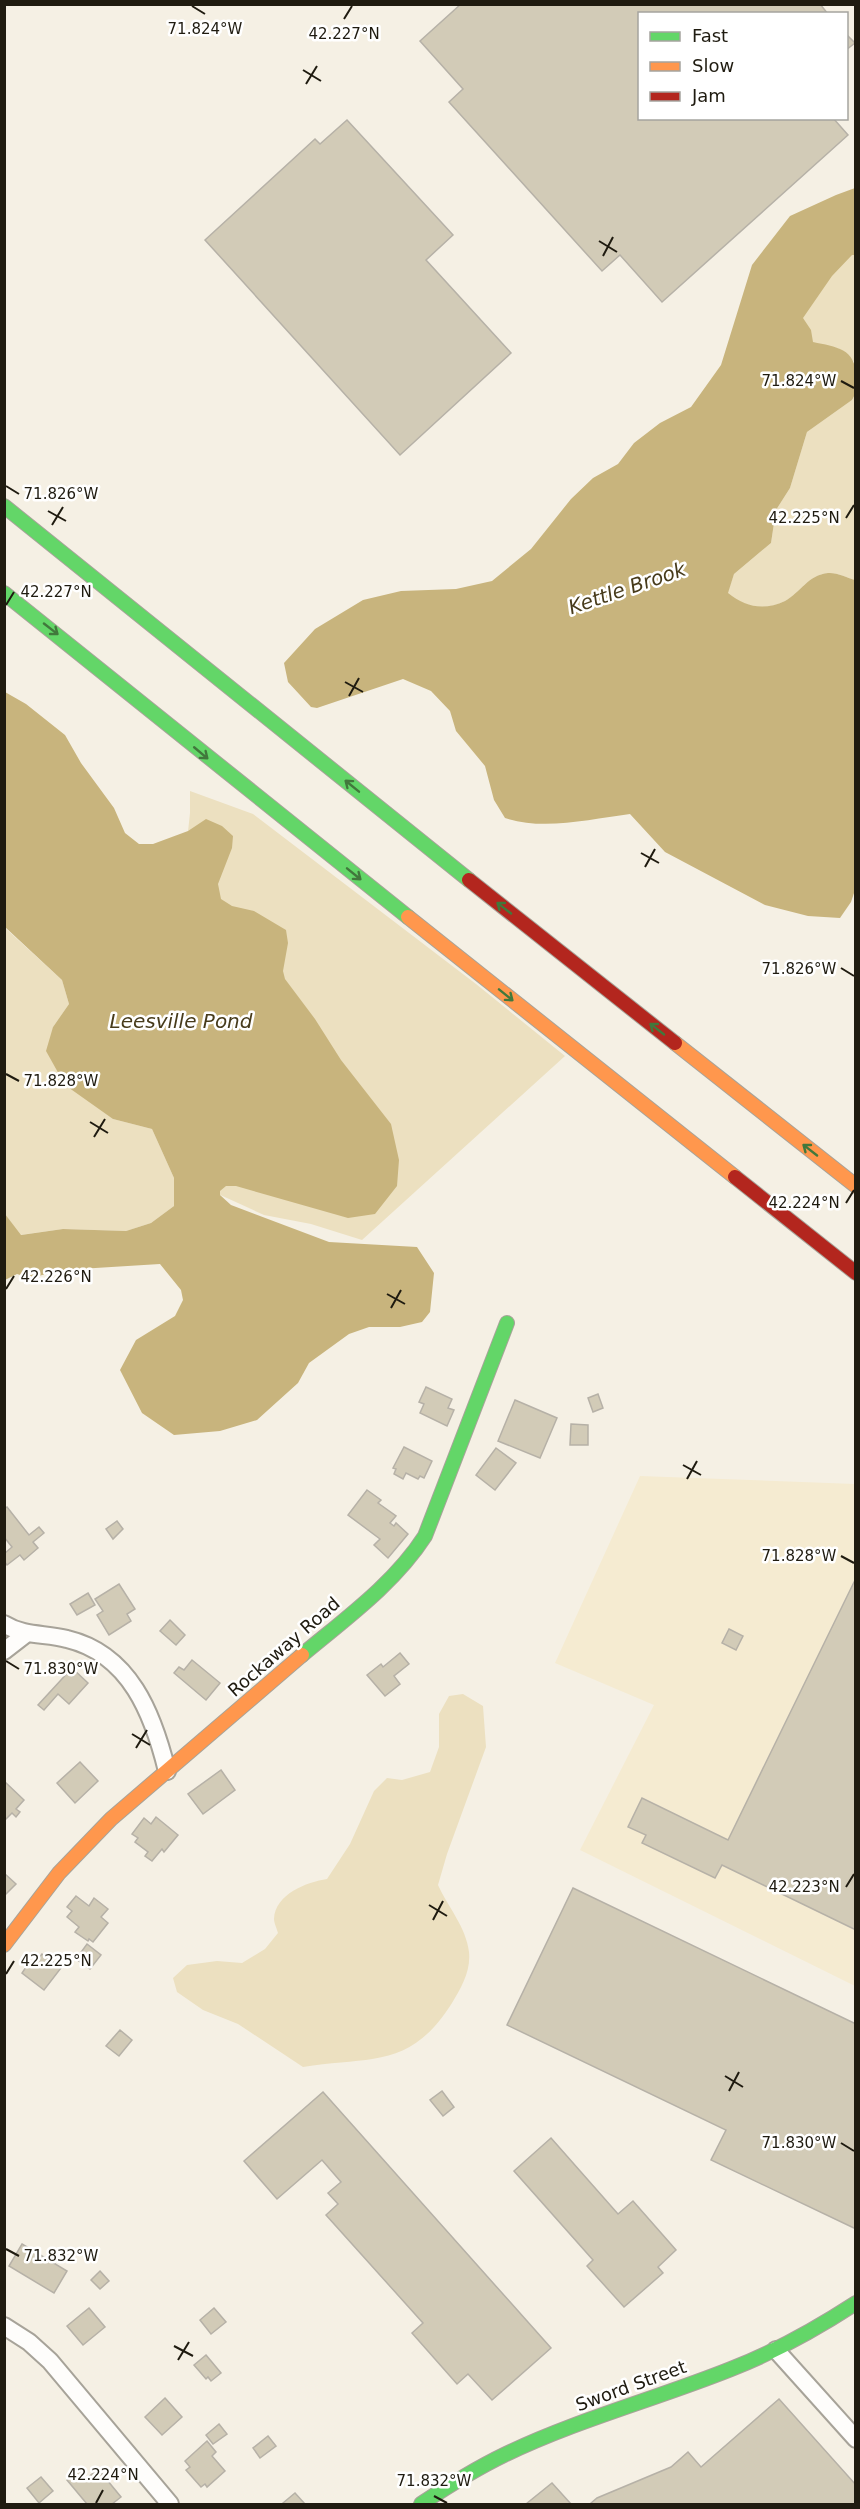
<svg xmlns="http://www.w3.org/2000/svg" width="860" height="2509" font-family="'DejaVu Sans',sans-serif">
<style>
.built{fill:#f5ebd1}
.green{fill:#ece0c0}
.water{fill:#c8b47d}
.building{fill:#d2cbb7;stroke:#b6b1a7;stroke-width:1.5}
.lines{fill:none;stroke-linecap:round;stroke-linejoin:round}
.street-casing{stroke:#a7a399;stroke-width:20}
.fast-casing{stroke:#a7a399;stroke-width:16}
.slow-casing{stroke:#a7a399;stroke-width:16}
.jam-casing{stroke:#a7a399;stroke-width:16}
.street{stroke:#fefdfb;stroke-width:16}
.fast{stroke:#63d668;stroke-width:14}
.slow{stroke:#ff974d;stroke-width:14}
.jam{stroke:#b3261e;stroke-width:14}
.oneway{stroke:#41783c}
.ticks{fill:none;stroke:#1f1b10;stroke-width:2}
.labels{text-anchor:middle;stroke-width:5;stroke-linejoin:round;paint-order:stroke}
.street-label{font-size:18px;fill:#1f1b10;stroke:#fff}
.water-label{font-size:20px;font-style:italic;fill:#473b1b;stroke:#fff}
.ticks-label{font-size:15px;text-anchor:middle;fill:#1f1b10;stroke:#fff;stroke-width:5;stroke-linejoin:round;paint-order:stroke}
</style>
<rect width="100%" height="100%" fill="#f5f0e4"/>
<polygon class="built" points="640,1476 855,1484 855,1986 580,1850 654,1705 555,1663"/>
<g class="green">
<path d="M855,238V363C838,341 833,351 812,342C806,339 801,334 796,330L821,269Z"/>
<path d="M855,395V580C848,578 836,572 828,573C808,575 801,592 785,601C763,612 746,607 727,594L734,574L771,543L776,510L790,488L807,432L852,400Z"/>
<polygon points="190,791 253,814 476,984 565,1056 362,1240 311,1224 264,1215 205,1188 182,887 190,813"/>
<polygon points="4,927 62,980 69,1004 53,1027 113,1119 152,1129 174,1178 174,1206 151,1223 126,1231 63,1229 20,1235 5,1214"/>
<path d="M463,1694L483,1706L486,1747L447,1854L438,1885C448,1907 466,1927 469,1952C471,1971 461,1988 452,2003C410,2070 370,2056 303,2067L238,2024L203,2010L177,1992L173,1978L187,1965L217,1961L242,1963L265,1949L278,1933C277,1929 274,1923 274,1919C275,1894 307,1882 327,1879L350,1844L374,1791L387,1778L402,1780L430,1772L439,1747V1714L449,1696Z"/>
</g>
<g class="water">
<path d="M855,188V255H852L832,276L803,318L811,330L813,342C836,347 856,348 856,377C856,385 857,393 852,400L807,432L790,488L776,510L771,543L734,574L728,593C745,607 764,611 785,601C801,592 808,575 828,573C836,572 848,578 855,580V890L851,902L840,918L808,916L765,905L665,852L630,814C590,819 544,831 505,818L494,800L485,766L456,731L450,711L431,691L403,679L317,708L311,707L288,682L284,663L315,629L363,600L401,591L456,589L492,581L531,549L571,499L593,478L618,464L634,443L660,423L691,407L721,365L752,265L790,216L836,195Z"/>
<polygon points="5,692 26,704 65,735 81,763 114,808 125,833 139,844 153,844 188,831 206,819 222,826 233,836 232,848 218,884 221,899 232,906 254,911 286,930 288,943 283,971 285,979 315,1019 341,1060 391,1124 399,1160 397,1186 375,1214 348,1218 236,1186 226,1186 220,1191 220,1195 231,1205 329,1242 417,1247 434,1273 430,1312 422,1322 400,1327 369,1327 349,1334 309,1363 298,1383 257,1420 220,1431 174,1435 142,1413 120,1370 136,1340 175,1316 183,1300 181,1290 160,1264 63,1270 30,1278 17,1274 5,1280 5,1214 21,1235 63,1229 126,1231 151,1223 174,1206 174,1178 152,1129 113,1119 65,1085 46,1051 53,1027 69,1004 62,980 5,927"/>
</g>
<g class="building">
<polygon points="461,4 820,4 828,14 640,14 640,118 833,118 848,135 662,302 620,255 602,271 449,102 463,89 420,41"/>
<polygon points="846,34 855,43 846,50"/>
<polygon points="347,120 453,235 426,260 511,353 400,455 205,240 315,139 320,144"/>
<polygon points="426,1387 452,1399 448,1408 454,1410 447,1426 420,1413 424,1404 419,1402"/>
<polygon points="598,1394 603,1408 593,1412 588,1398"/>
<polygon points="515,1400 557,1418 540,1458 498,1441"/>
<polygon points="571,1424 588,1425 588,1445 570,1445"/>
<polygon points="404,1447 432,1461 424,1478 420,1476 418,1479 406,1473 403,1479 394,1474 396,1469 393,1468"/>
<polygon points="496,1448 516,1463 495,1490 476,1475"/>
<polygon points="367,1490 381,1500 378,1503 396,1516 390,1523 394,1526 396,1523 408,1534 388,1558 374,1545 380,1539 348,1515"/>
<polygon points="7,1507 29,1535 39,1527 44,1533 33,1542 38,1548 24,1560 20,1555 7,1565 4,1561 4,1554 12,1547 4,1537 4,1509"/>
<polygon points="117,1521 123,1529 113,1539 106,1529"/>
<polygon points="856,1578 856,1930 722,1865 715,1878 642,1843 646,1835 628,1827 642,1798 728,1840"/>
<polygon points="119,1584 135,1609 127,1614 131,1621 109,1635 97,1615 103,1611 95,1599"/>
<polygon points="88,1593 95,1605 77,1615 70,1604"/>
<polygon points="170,1620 185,1635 176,1645 160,1631"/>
<polygon points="729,1629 743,1636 736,1650 722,1643"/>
<polygon points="400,1653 409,1664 394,1676 400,1684 385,1696 367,1675 381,1664 383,1667"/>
<polygon points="192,1660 220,1683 206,1700 174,1673 179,1667 184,1670"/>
<polygon points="72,1668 88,1683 69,1704 58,1694 44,1710 38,1705"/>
<polygon points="80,1762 98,1781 75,1803 57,1783"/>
<polygon points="221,1770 235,1790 203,1814 188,1794"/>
<polygon points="4,1781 24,1800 16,1809 20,1812 16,1817 12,1813 5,1820"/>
<polygon points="156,1817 178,1835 164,1852 162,1849 152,1861 145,1856 148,1852 135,1842 138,1838 132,1834 144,1818 151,1824"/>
<polygon points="4,1873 16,1884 4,1896"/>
<polygon points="573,1888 856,2024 856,2229 711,2160 726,2130 507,2025"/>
<polygon points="76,1896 89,1906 94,1898 108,1909 101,1917 108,1923 93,1942 89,1939 88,1941 75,1932 79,1927 67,1917 72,1911 67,1907"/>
<polygon points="87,1944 101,1955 90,1969 76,1959"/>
<polygon points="42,1954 61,1968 44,1990 22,1973 30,1961 34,1964"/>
<polygon points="120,2030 132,2040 119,2056 106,2046"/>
<polygon points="442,2091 454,2107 443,2116 430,2100"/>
<polygon points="323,2092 551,2348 492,2400 468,2374 457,2384 412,2333 423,2323 326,2215 338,2204 328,2193 341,2182 322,2160 277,2199 244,2161"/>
<polygon points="551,2138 618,2214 633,2201 676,2250 658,2267 663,2273 624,2307 587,2266 593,2260 514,2171"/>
<polygon points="22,2244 67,2271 54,2293 9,2266"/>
<polygon points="100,2271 109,2281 100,2289 91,2280"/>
<polygon points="89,2308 105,2327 83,2345 67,2326"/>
<polygon points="214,2308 226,2322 211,2334 200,2320"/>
<polygon points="206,2355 221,2373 211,2381 208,2377 206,2379 194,2365"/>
<polygon points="165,2398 182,2417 162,2435 145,2417"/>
<polygon points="779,2399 856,2485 856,2504 590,2504 597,2498 671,2467 688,2452 701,2467"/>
<polygon points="219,2424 227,2434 213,2444 206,2435"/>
<polygon points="268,2436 276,2446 260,2458 253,2448"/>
<polygon points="207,2441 216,2452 212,2456 225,2471 207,2487 205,2484 201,2487 186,2470 190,2467 185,2461"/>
<polygon points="98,2469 121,2497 112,2504 87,2504 67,2480 79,2470 86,2479"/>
<polygon points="41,2477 53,2491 39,2503 27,2488"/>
<polygon points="552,2483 571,2504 526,2504"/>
<polygon points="295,2493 305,2504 284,2504 283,2503"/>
</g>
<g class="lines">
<g class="street-casing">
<g id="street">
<path d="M4,1624C25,1637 45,1633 67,1639C130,1654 153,1714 167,1771"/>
<polyline points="4,1651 26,1634"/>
<polyline points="4,2326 29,2342 50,2361 170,2504"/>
<polyline points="776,2350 856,2439"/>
</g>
</g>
<g class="fast-casing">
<g id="fast">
<polyline points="4,506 469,880"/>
<polyline points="4,593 408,917"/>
<path d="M302,1655C345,1619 394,1584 425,1536L507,1323"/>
<path d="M421,2504C448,2486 475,2469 504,2455C576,2420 656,2399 731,2369C775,2352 816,2329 856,2303"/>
</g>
</g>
<g class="slow-casing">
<g id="slow">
<polyline points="408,917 735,1177"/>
<polyline points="675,1043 856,1186"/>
<polyline points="4,1945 59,1873 111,1819 302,1655"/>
</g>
</g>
<g class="jam-casing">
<g id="jam">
<polyline points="469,880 675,1043"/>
<polyline points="735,1177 856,1273"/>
</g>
</g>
<use href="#street" class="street"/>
<use href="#fast" class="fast"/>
<use href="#slow" class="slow"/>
<use href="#jam" class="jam"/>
</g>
<defs><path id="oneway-shaft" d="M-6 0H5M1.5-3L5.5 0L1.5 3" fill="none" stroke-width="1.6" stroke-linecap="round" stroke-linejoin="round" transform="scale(1.5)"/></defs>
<g class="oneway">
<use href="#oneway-shaft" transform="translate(51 629) rotate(38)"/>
<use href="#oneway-shaft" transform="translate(201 753) rotate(40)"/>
<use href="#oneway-shaft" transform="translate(352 786) rotate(-141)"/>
<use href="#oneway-shaft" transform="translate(354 874) rotate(39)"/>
<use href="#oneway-shaft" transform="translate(504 908) rotate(-142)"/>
<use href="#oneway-shaft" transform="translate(506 995) rotate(39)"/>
<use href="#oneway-shaft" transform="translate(657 1029) rotate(-142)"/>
<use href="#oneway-shaft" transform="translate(810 1150) rotate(-142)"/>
</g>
<path class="ticks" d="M192,6L205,14M344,19L352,6M303,70L321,81M306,84L317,66M599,241L617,252M603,256L613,237M841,381L854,388M6,486L19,494M48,511L66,521M846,518L854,505M52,525L63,507M6,605L14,592M345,682L363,692M349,696L359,678M641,853L659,863M645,867L655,849M841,968L854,976M6,1074L19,1081M90,1122L108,1133M94,1137L105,1119M846,1203L854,1190M6,1289L14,1276M387,1294L405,1304M391,1308L401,1290M683,1465L701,1475M687,1479L697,1461M841,1556L854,1563M6,1661L19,1669M132,1734L150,1745M136,1748L147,1730M846,1887L854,1874M429,1905L447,1916M433,1920L443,1901M6,1974L14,1961M725,2076L743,2087M729,2091L739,2072M841,2143L854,2151M6,2249L19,2256M174,2346L193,2356M178,2360L189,2342M434,2496L447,2503M96,2503L103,2490"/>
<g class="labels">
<g class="street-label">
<text transform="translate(284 1647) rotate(-41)" y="6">Rockaway Road</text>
<text transform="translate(631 2386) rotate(-20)" y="6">Sword Street</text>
</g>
<g class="water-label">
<text transform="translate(627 588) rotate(-19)" y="7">Kettle Brook</text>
<text x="181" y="1028">Leesville Pond</text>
</g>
</g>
<g class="ticks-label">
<text x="205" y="34">71.824°W</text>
<text x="344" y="39">42.227°N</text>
<text x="799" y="386">71.824°W</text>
<text x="61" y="499">71.826°W</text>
<text x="804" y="523">42.225°N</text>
<text x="56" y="597">42.227°N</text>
<text x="799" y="974">71.826°W</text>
<text x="61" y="1086">71.828°W</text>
<text x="804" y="1208">42.224°N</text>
<text x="56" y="1282">42.226°N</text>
<text x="799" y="1561">71.828°W</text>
<text x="61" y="1674">71.830°W</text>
<text x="804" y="1892">42.223°N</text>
<text x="56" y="1966">42.225°N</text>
<text x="799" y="2148">71.830°W</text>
<text x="61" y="2261">71.832°W</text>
<text x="103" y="2480">42.224°N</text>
<text x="434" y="2486">71.832°W</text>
</g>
<rect width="860" height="2509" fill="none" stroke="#1f1b10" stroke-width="12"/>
<rect x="638" y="12" width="210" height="108" fill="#ffffff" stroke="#a5a49f" stroke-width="1.5"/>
<rect x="650" y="32" width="30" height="9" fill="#63d668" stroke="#a5a49f" stroke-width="1.5"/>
<text x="692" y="42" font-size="18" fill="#1f1b10">Fast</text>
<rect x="650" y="62" width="30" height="9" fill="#ff974d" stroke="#a5a49f" stroke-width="1.5"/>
<text x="692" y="72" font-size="18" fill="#1f1b10">Slow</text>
<rect x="650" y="92" width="30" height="9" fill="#b3261e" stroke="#a5a49f" stroke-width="1.5"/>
<text x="692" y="102" font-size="18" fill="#1f1b10">Jam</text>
</svg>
